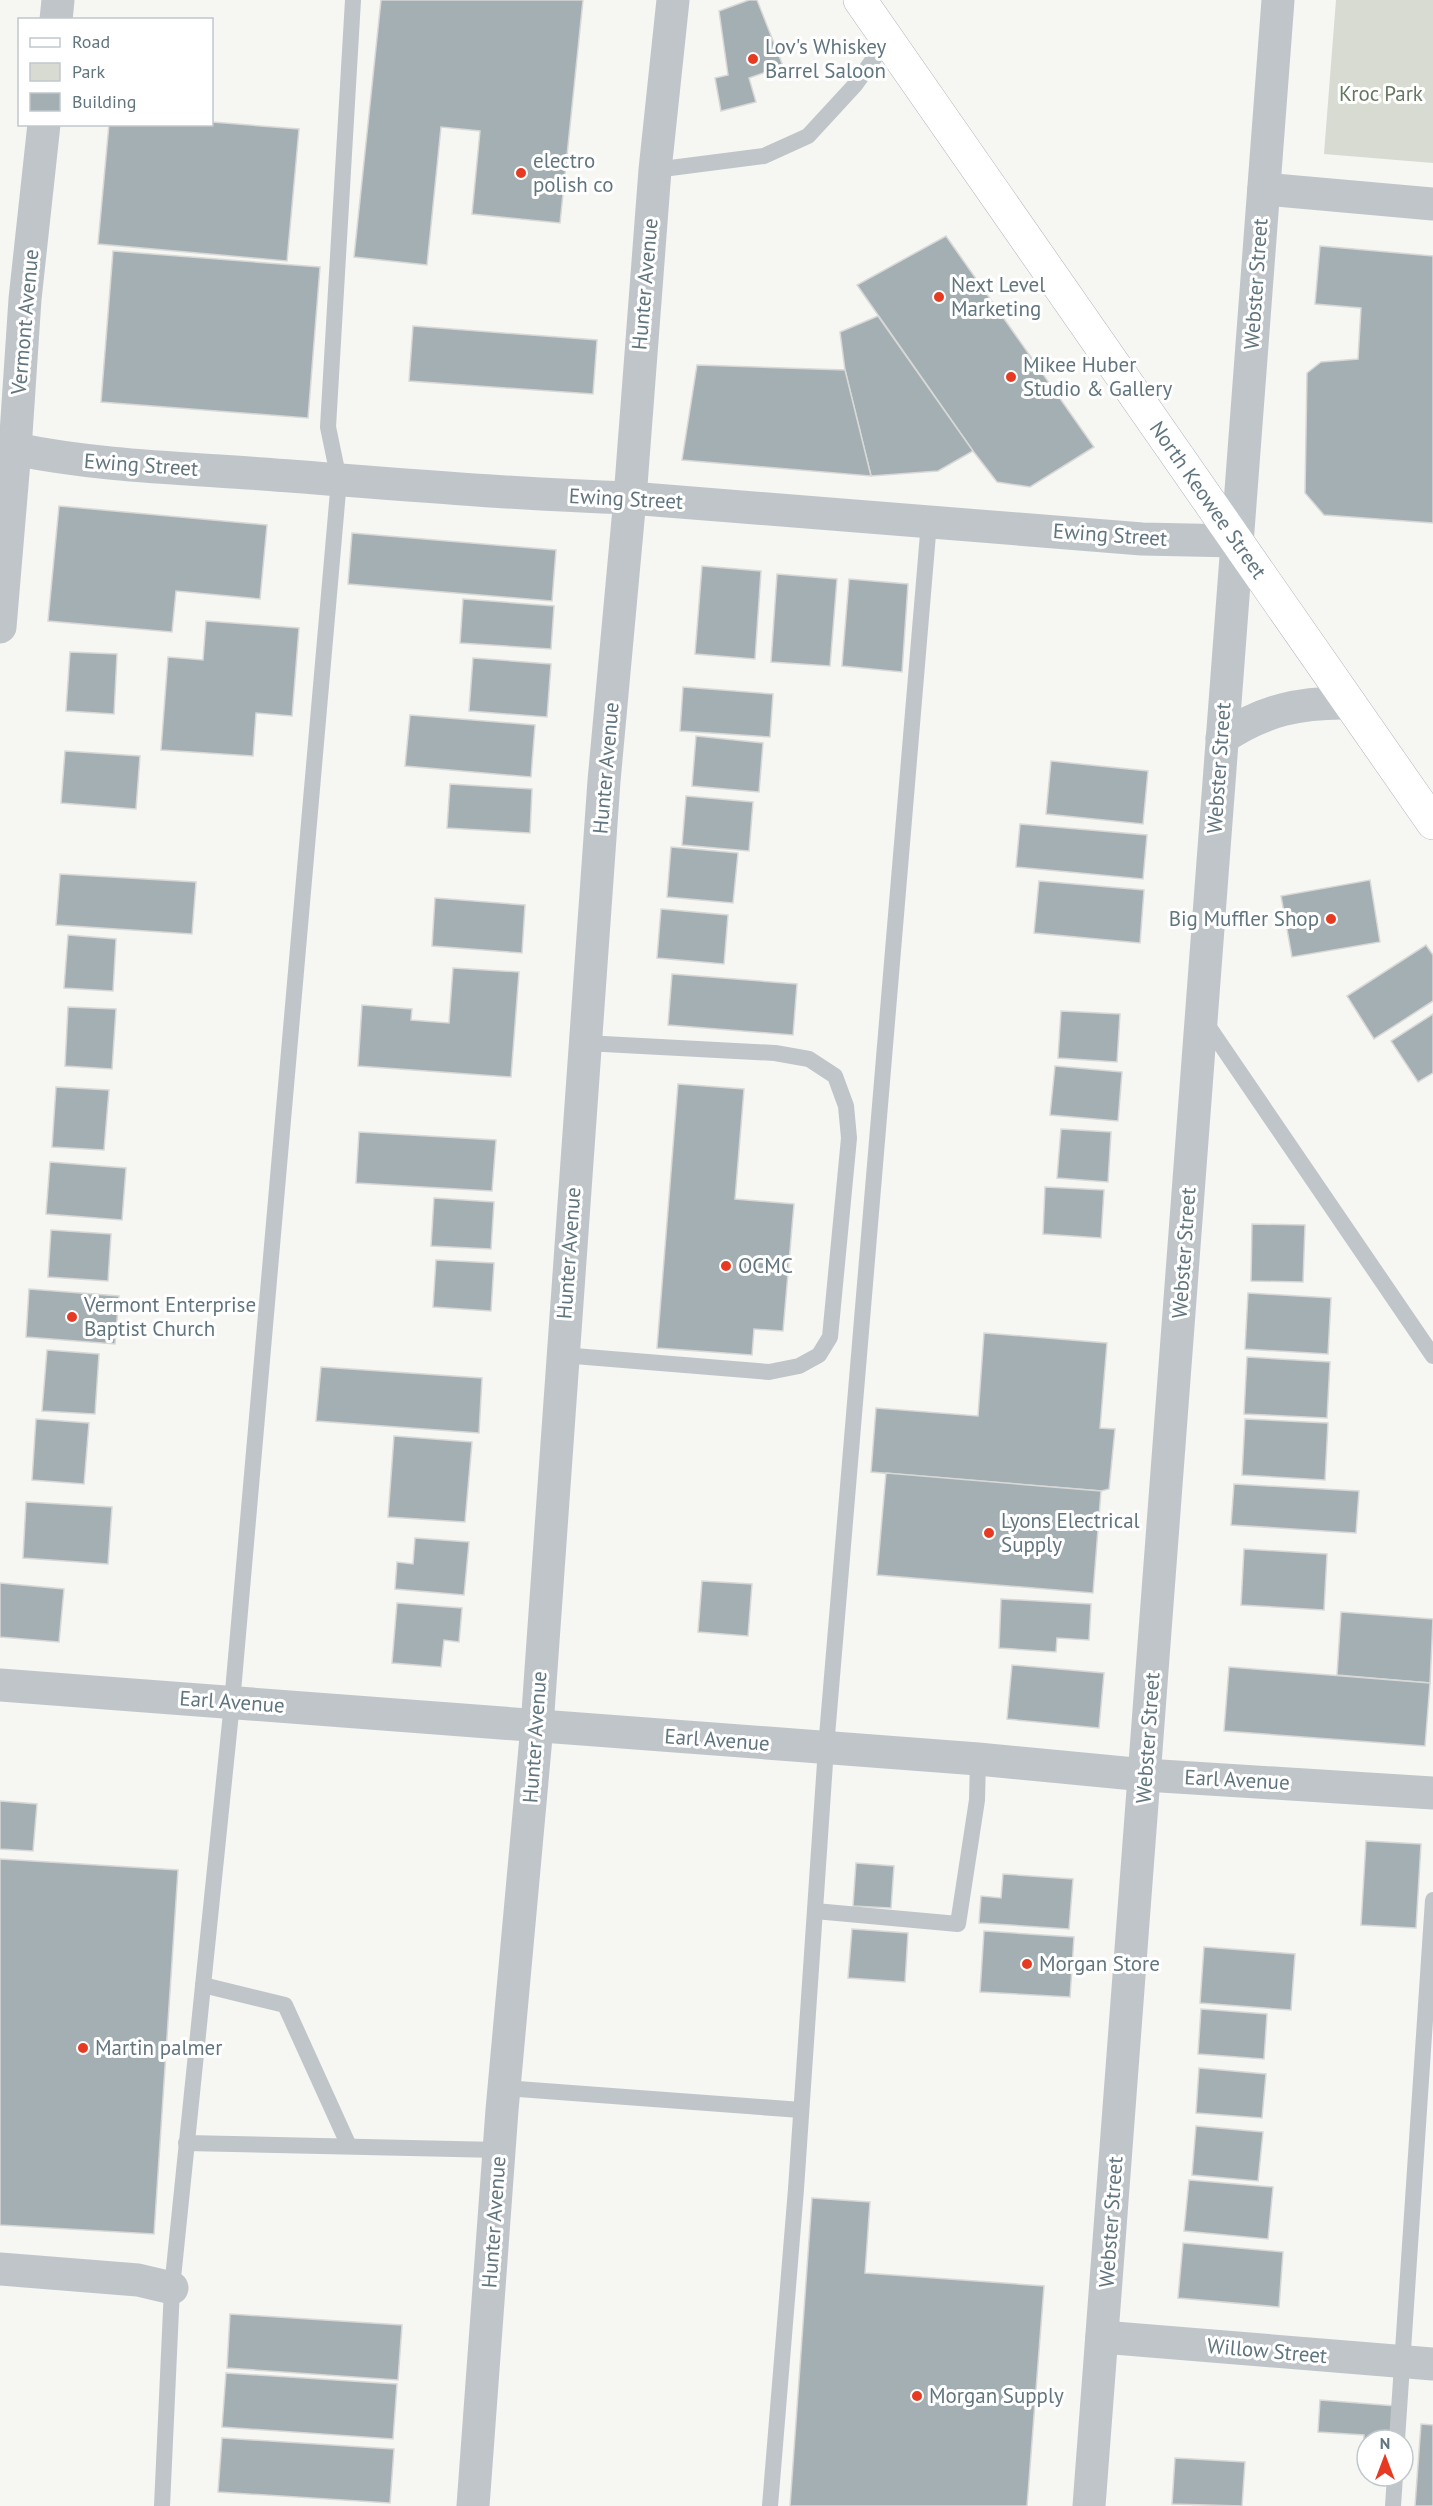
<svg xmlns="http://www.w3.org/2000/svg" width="1433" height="2506" font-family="'PT Sans',sans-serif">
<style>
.green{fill:#d7dbd2}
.building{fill:#a4afb3;stroke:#d8d8d6;stroke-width:1.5}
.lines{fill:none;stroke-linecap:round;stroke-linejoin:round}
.secondary-casing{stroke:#afb7bb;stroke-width:34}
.service{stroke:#bfc5c8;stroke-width:16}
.minor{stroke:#bfc5c8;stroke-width:33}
.tertiary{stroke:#bfc5c8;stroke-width:33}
.secondary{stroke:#fff;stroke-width:33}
.poi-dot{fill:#e63a23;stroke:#fff;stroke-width:2}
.labels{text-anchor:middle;stroke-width:6;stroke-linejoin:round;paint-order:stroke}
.poi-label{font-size:21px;fill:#61757f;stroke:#fff;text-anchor:start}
.park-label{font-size:21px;fill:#667760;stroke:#fff}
.street-label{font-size:21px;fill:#61757f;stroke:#fff}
</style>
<rect width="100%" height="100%" fill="#f6f6f3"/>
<polygon class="green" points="1336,0 1433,0 1433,163 1324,154"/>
<g class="building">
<polygon points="381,0 583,0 560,223 472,214 480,131 441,127 427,265 354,257"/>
<polygon points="749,0 757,0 783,66 749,78 756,102 721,111 715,78 728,75 719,11"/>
<polygon points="212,122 299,129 287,261 98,244 109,124 212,124"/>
<polygon points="946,236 1094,447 1030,487 997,482 973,451 857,285"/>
<polygon points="1320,246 1433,256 1433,523 1324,515 1305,493 1307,373 1321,362 1358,359 1361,308 1315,304"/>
<polygon points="113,251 320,267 308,418 101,402"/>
<polygon points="878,316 973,451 938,471 871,476 845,370 840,332"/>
<polygon points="413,326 597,340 593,394 409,381"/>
<polygon points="697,365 845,370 871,476 682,460"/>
<polygon points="59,506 267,525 260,599 176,591 172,632 48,621"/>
<polygon points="352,533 556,550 552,601 348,584"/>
<polygon points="702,566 761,571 755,659 695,654"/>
<polygon points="777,574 837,579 830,666 771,662"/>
<polygon points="849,579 908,584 902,672 842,666"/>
<polygon points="463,599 554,606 551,649 460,643"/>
<polygon points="206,621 299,628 292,716 256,713 253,756 161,750 168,657 203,660"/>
<polygon points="70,652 117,654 114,714 66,711"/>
<polygon points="473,658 551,664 547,717 469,711"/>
<polygon points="683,687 773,694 770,737 680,731"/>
<polygon points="410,715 535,725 531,777 405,766"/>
<polygon points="696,736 763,743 759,792 692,786"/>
<polygon points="65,751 140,756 136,809 61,803"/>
<polygon points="1051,761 1148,771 1143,824 1046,814"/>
<polygon points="450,784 532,789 530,833 447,828"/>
<polygon points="686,796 753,802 749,851 682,845"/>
<polygon points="1020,824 1147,835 1143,879 1016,867"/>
<polygon points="671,847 738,853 733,903 667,897"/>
<polygon points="60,874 196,882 192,934 56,925"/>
<polygon points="1370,880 1380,942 1292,957 1281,896"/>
<polygon points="1039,881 1144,890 1140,943 1034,933"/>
<polygon points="435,898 525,905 522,953 432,946"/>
<polygon points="661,909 728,915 724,964 657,958"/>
<polygon points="68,935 116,939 113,991 64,988"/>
<polygon points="1426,945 1433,955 1433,1001 1374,1039 1347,996"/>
<polygon points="453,968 519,972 511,1077 358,1066 362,1005 412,1009 411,1020 449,1023"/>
<polygon points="672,974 797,984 793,1035 668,1025"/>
<polygon points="68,1007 116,1009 112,1069 65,1066"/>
<polygon points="1061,1011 1120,1014 1117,1062 1058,1058"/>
<polygon points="1433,1014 1433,1073 1418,1082 1391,1041"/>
<polygon points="1055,1066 1122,1072 1118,1121 1050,1115"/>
<polygon points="678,1084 744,1089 735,1199 794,1204 783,1331 754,1329 752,1355 657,1348"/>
<polygon points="56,1087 109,1090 104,1150 52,1147"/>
<polygon points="1061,1129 1111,1132 1108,1182 1057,1178"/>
<polygon points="359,1132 496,1140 492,1191 356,1183"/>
<polygon points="50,1162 126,1168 122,1220 46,1214"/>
<polygon points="1045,1187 1104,1190 1101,1238 1043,1234"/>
<polygon points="434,1198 494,1202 491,1249 431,1246"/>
<polygon points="1252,1224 1305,1225 1303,1282 1251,1281"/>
<polygon points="51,1230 111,1234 108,1281 48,1277"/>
<polygon points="436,1260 494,1263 491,1311 433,1307"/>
<polygon points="29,1289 119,1296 115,1344 26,1337"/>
<polygon points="1248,1293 1331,1298 1328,1354 1245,1349"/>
<polygon points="984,1333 1107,1343 1100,1428 1115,1429 1109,1489 1101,1491 871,1472 876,1408 978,1416"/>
<polygon points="47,1350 99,1354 95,1414 42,1411"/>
<polygon points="1247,1357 1330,1362 1327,1418 1244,1414"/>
<polygon points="321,1367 482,1378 479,1433 316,1421"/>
<polygon points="36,1419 89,1423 84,1484 32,1480"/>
<polygon points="1245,1419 1328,1423 1325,1480 1242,1475"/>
<polygon points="394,1436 472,1442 465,1522 388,1517"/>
<polygon points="886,1473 1101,1491 1093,1593 877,1575"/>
<polygon points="1234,1484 1359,1491 1356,1533 1231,1525"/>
<polygon points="26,1502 112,1507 108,1564 23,1558"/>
<polygon points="415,1538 469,1542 464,1595 395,1589 397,1562 413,1564"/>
<polygon points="1244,1549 1327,1554 1324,1610 1241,1605"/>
<polygon points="702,1581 752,1584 748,1636 698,1632"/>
<polygon points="0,1583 64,1589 59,1642 0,1637"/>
<polygon points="1001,1599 1091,1604 1089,1640 1057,1638 1056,1652 999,1648"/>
<polygon points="397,1603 462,1608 459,1642 444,1640 441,1667 392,1663"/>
<polygon points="1341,1612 1433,1619 1430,1683 1337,1675"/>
<polygon points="1012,1665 1104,1673 1099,1728 1007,1719"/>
<polygon points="1229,1667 1430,1683 1425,1746 1224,1731"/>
<polygon points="0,1801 37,1804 33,1851 0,1849"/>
<polygon points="1366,1841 1421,1844 1416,1928 1361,1925"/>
<polygon points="0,1859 178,1870 154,2234 0,2225"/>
<polygon points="856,1863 894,1866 891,1908 853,1906"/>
<polygon points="1003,1874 1073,1879 1069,1929 979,1923 981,1896 1001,1898"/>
<polygon points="852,1929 908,1933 905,1982 848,1978"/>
<polygon points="984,1931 1074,1937 1070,1997 980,1992"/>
<polygon points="1204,1947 1295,1954 1291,2010 1200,2003"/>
<polygon points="1201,2009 1267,2014 1264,2059 1198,2054"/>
<polygon points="1199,2068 1266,2074 1262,2118 1196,2113"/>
<polygon points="1196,2126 1263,2132 1258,2181 1192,2175"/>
<polygon points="1189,2180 1273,2187 1268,2239 1184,2231"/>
<polygon points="812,2198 870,2202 865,2273 1044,2286 1027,2506 790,2506"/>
<polygon points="1183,2243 1283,2252 1279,2307 1178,2298"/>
<polygon points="230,2314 402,2325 398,2380 227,2368"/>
<polygon points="226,2373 397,2384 393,2439 222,2427"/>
<polygon points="1320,2400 1396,2406 1393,2440 1367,2440 1367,2462 1362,2461 1364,2435 1318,2432"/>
<polygon points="1421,2424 1433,2425 1433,2506 1415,2506"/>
<polygon points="222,2438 394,2449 390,2503 218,2492"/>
<polygon points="1175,2458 1245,2462 1242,2506 1172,2504"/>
</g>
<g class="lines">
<g class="secondary-casing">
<polyline id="secondary" points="860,0 1433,823"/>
</g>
<g class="service">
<polyline points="655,170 764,156 808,136 855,85 887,40"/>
<polyline points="1204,1020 1433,1356"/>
<polyline points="562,1355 769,1372 799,1366 819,1355 830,1337 849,1138 846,1106 835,1076 809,1059 775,1053 585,1043"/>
<polyline points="815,1911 958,1924 977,1800 978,1759"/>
<polyline points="203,1985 285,2005 349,2146"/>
<polyline points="504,2088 801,2110"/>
<polyline points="186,2143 499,2150"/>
<polyline points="1397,2440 1433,1900"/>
<polyline points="162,2506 172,2288 232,1703 339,480 328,427 353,0"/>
<polyline points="770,2506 796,2189 826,1748 929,522"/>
<polyline points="1393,2506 1395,2476"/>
</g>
<g class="minor">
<polyline points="56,20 58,0"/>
<polyline points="1264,189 1433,204"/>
<path d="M15,449C97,466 181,468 263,474C385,483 507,494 630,498L1142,539L1237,541"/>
<polyline points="0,627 15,449 25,299 44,124"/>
<polyline points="0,1685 978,1759 1145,1775 1433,1793"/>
<polyline points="0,2269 138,2280 172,2288"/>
<polyline points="1102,2337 1433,2364"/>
<polyline points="473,2506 502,2110 537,1726 604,781 630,498 655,170 673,0"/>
</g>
<g class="tertiary">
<path d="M1222,738C1264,710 1300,702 1350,703"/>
<polyline points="1089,2506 1278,0"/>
</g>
<use href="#secondary" class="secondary"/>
</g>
<g class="poi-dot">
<circle cx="753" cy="59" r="6"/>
<circle cx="521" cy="173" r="6"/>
<circle cx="939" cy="297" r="6"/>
<circle cx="1011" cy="377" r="6"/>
<circle cx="1331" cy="919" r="6"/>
<circle cx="726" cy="1266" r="6"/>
<circle cx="72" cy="1317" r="6"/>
<circle cx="989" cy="1533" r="6"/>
<circle cx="1027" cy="1964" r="6"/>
<circle cx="83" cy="2048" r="6"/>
<circle cx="917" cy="2396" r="6"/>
</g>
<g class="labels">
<g class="poi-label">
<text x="765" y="54">Lov's Whiskey<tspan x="765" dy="24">Barrel Saloon</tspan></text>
<text x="533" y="168">electro<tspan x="533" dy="24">polish co</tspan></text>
<text x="951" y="292">Next Level<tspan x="951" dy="24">Marketing</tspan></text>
<text x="1023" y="372">Mikee Huber<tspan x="1023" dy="24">Studio &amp; Gallery</tspan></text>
<text x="1319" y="926" text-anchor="end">Big Muffler Shop</text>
<text x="738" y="1273">OCMC</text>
<text x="84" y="1312">Vermont Enterprise<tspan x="84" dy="24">Baptist Church</tspan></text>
<text x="1001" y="1528">Lyons Electrical<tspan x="1001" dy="24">Supply</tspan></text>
<text x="1039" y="1971">Morgan Store</text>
<text x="95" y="2055">Martin palmer</text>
<text x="929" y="2403">Morgan Supply</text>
</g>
<g class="park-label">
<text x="1381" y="101">Kroc Park</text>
</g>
<g class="street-label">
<text transform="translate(645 284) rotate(-85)" y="7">Hunter Avenue</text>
<text transform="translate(1256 284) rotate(-86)" y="7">Webster Street</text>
<text transform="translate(25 322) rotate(-85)" y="7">Vermont Avenue</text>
<text transform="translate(141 465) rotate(4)" y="7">Ewing Street</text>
<text transform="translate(626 499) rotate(3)" y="7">Ewing Street</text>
<text transform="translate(1208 500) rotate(55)" y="7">North Keowee Street</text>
<text transform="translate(1110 535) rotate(4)" y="7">Ewing Street</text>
<text transform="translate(606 768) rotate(-85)" y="7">Hunter Avenue</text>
<text transform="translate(1219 768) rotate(-86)" y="7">Webster Street</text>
<text transform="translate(569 1253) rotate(-86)" y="7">Hunter Avenue</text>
<text transform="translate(1184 1253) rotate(-86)" y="7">Webster Street</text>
<text transform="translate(232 1702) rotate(4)" y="7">Earl Avenue</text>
<text transform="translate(535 1737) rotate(-86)" y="7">Hunter Avenue</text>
<text transform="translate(1148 1738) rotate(-86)" y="7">Webster Street</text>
<text transform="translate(717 1740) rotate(4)" y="7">Earl Avenue</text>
<text transform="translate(1237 1780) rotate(3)" y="7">Earl Avenue</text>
<text transform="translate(494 2222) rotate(-86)" y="7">Hunter Avenue</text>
<text transform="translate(1111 2222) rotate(-86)" y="7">Webster Street</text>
<text transform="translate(1267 2351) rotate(5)" y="7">Willow Street</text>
</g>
</g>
<rect x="18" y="18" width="195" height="108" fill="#ffffff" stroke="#c0c8cc" stroke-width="1.5"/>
<rect x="30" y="38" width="30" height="9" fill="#ffffff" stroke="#c0c8cc" stroke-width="1.5"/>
<text x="72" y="48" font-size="18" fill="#61757f">Road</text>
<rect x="30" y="63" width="30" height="18" fill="#d7dbd2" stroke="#c0c8cc" stroke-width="1.5"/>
<text x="72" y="78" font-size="18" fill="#61757f">Park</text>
<rect x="30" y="93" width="30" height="18" fill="#a4afb3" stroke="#c0c8cc" stroke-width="1.5"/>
<text x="72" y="108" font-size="18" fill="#61757f">Building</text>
<g transform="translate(1385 2458)"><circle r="28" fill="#ffffff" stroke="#c0c8cc" stroke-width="1.5"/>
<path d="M0-4.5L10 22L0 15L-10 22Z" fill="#e63a23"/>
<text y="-9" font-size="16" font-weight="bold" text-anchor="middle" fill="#61757f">N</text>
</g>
</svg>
